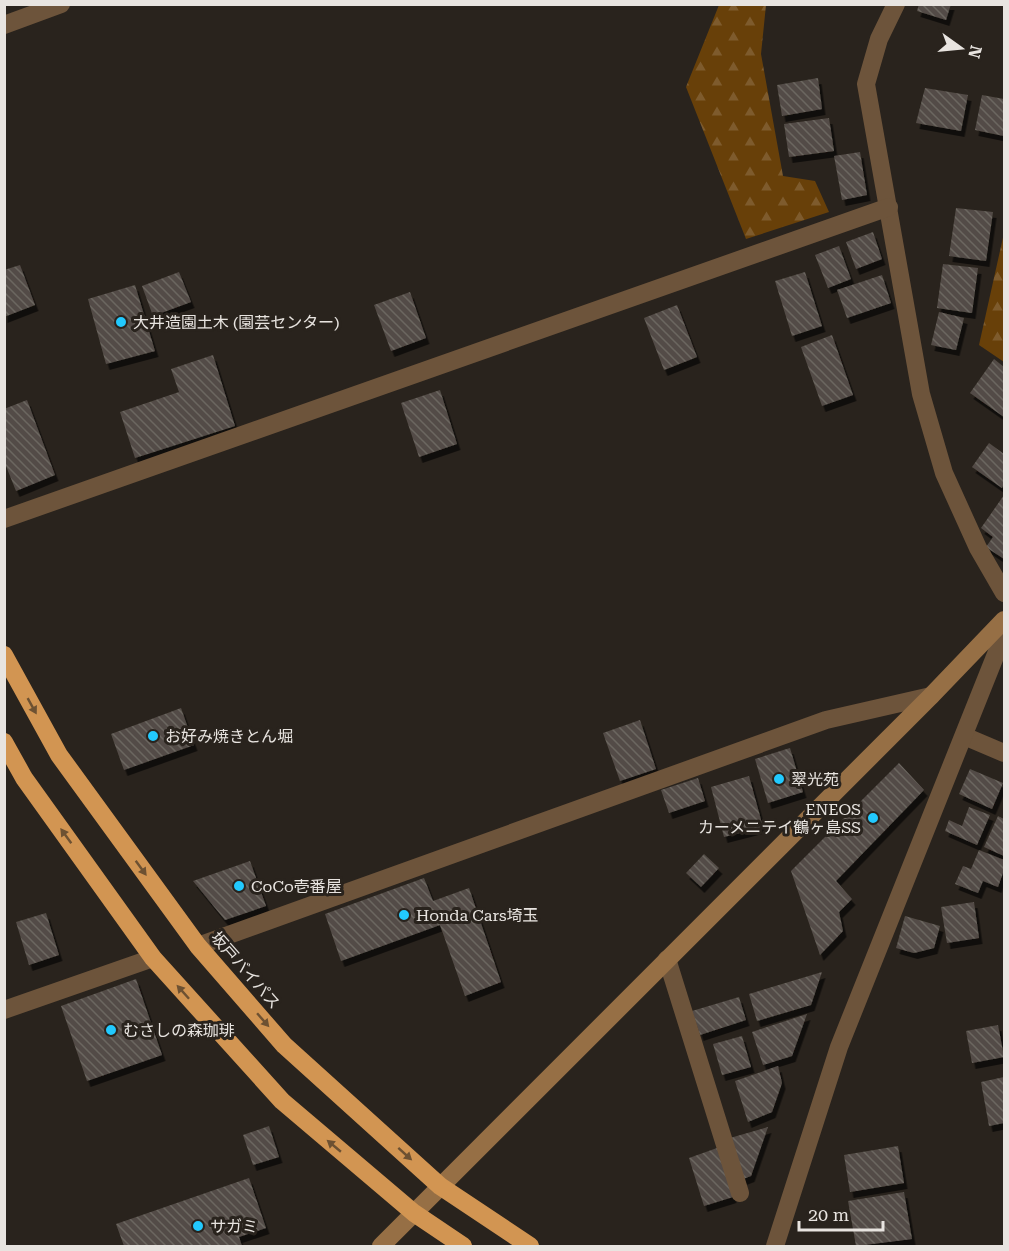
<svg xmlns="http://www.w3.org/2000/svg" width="1009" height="1251" font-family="'Roboto Serif','Noto Sans JP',serif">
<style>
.forest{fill:url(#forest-firs)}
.building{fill:url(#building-back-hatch);filter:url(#shadow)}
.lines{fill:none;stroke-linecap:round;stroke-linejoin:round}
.street{stroke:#6d543b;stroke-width:18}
.secondary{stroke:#966f45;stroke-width:18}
.highway{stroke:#d29552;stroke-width:18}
.oneway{fill:#6d5132}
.poi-dot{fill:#22c9fe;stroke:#29231d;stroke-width:2}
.labels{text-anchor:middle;stroke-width:6;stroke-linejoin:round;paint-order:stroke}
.poi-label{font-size:16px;fill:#e8e4e0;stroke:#29231d;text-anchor:start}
.street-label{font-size:16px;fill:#e8e4e0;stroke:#29231d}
</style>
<defs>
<pattern id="forest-firs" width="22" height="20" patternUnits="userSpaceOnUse" patternTransform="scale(1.5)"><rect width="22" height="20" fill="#684009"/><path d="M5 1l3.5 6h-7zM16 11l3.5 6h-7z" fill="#7e5b2d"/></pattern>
<pattern id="building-back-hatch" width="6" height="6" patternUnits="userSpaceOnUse" patternTransform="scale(1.5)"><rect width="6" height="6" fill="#534c46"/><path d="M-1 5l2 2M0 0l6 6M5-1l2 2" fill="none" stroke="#6c6660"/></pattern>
<filter id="shadow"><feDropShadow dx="3.5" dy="6" stdDeviation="0" flood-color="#0009"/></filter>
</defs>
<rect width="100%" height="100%" fill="#29231d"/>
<g class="forest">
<polygon points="719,5 766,5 761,54 783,176 815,181 829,212 746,239 686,87"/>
<polygon points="1004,233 1004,362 979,345"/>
</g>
<g class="building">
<polygon points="919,4 951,4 946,20 917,11"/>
<polygon points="818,78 822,109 782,116 777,85"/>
<polygon points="925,88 968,95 961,131 916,123"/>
<polygon points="982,95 1004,99 1004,136 975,130"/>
<polygon points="829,118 834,151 789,157 784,124"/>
<polygon points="860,152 867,195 842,200 834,156"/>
<polygon points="956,208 993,212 986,261 949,256"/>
<polygon points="873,232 882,259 856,269 846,242"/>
<polygon points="839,246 851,279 828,288 815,255"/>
<polygon points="943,264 978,268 972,313 937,308"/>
<polygon points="20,265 35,305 4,317 4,270"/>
<polygon points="179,272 191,302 153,316 142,286"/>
<polygon points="805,272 822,326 792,336 775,281"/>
<polygon points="882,275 891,303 847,318 837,290"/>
<polygon points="135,285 155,351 106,364 88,299"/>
<polygon points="410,292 426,338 391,351 374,305"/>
<polygon points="677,305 697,357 664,370 644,318"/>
<polygon points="939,312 964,318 956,350 931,345"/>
<polygon points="832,335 853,395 822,406 801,347"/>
<polygon points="213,355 235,426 135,458 120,412 179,392 171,369"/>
<polygon points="994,359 1004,367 1004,417 970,393"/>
<polygon points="440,390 457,444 419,457 401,403"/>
<polygon points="27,400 55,475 16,491 4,461 4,409"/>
<polygon points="989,443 1004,454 1004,484 1002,488 972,467"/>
<polygon points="1004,495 1004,559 986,547 993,537 981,528"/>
<polygon points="181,708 194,745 124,770 111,734"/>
<polygon points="640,720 656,769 620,781 603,733"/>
<polygon points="790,748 803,792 768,803 755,759"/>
<polygon points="899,763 924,790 836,881 852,899 839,912 843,931 820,955 791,871"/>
<polygon points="970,769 1003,783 992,809 959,794"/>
<polygon points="749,776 763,827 724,837 711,787"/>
<polygon points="698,778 705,801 669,813 661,790"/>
<polygon points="969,807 990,815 977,845 945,831 949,820 962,826"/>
<polygon points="998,816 1004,819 1004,856 984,847"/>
<polygon points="979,850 1004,860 1004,870 998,887 983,881 978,893 955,884 963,866 971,869"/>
<polygon points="704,854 719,868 701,887 686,873"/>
<polygon points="250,861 266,906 225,920 193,881"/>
<polygon points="424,878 433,901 469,888 501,982 465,996 440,925 341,961 325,914"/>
<polygon points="974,902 979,938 947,943 941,907"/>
<polygon points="46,913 59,955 29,965 16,922"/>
<polygon points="905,916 940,926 934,948 914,953 896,948"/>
<polygon points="822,972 811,1005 757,1021 749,994"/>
<polygon points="136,979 162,1055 87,1081 61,1006"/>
<polygon points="739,997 746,1020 700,1035 692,1011"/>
<polygon points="807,1014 792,1056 763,1065 752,1032"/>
<polygon points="998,1025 1004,1057 972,1063 966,1031"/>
<polygon points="742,1036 751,1067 722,1075 713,1044"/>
<polygon points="778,1066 782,1083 772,1112 748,1122 735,1081"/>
<polygon points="1004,1077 1004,1123 989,1126 981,1082"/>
<polygon points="269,1126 279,1157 253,1165 243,1135"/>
<polygon points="768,1127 751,1176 743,1179 730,1138"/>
<polygon points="898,1146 904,1183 850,1192 844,1155"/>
<polygon points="717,1148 733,1197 704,1206 689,1158"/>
<polygon points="249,1178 266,1228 239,1237 242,1246 124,1246 116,1224"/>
<polygon points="904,1192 912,1239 856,1246 848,1201"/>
</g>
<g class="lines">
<g class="street">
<polyline points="896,4 879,39 866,84 921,394 944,473 978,548 1004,593"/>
<polyline points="4,25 61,4"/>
<polyline points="4,519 889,207"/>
<polyline points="964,736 1004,753"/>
<polyline points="198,946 826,720 931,696"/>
<polyline points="667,959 740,1193"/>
<polyline points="4,1010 153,958"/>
<polyline points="775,1246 839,1047 1004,634"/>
</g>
<polyline class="secondary" points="381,1246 931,696 1004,620"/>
<g class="highway">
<polyline points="4,655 59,755 198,946 284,1045 440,1186 530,1246"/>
<polyline points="4,742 24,778 153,958 282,1101 414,1213 463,1246"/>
</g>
</g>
<defs><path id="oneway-solid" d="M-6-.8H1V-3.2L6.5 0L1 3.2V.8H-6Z" transform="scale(1.5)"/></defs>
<g class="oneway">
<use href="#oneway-solid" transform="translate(32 706) rotate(61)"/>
<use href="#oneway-solid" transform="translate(66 836) rotate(-126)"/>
<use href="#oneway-solid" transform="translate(141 868) rotate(54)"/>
<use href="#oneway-solid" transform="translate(183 992) rotate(-132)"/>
<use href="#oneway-solid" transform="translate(263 1020) rotate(49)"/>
<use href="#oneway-solid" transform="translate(334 1146) rotate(-140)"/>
<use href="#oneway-solid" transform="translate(405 1154) rotate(42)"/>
</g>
<g class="poi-dot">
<circle cx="121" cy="322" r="6"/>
<circle cx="153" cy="736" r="6"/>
<circle cx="779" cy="779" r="6"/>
<circle cx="873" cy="818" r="6"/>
<circle cx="239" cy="886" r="6"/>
<circle cx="404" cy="915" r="6"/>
<circle cx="111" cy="1030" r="6"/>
<circle cx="198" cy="1226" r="6"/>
</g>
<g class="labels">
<g class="poi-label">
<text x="133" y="328">大井造園土木 (園芸センター)</text>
<text x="165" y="742">お好み焼きとん堀</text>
<text x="791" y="785">翠光苑</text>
<text x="861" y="815" text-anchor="end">ENEOS<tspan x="861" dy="18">カーメニテイ鶴ヶ島SS</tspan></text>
<text x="251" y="892">CoCo壱番屋</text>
<text x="416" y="921">Honda Cars埼玉</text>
<text x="123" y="1036">むさしの森珈琲</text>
<text x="210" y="1232">サガミ</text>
</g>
<g class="street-label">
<text transform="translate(246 970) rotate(49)" y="6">坂戸バイパス</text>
</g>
</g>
<rect width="1009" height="1251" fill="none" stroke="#e8e4e0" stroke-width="12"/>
<g transform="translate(961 48) rotate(105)" stroke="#29231d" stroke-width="4.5" paint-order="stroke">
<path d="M0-4.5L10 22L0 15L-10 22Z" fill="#e8e4e0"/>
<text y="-9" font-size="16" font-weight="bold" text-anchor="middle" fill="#e8e4e0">N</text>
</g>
<path d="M799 1221v9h84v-9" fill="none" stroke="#e8e4e0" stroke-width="3"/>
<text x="808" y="1221" font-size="18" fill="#e8e4e0" stroke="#29231d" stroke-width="4.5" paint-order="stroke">20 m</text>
</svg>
